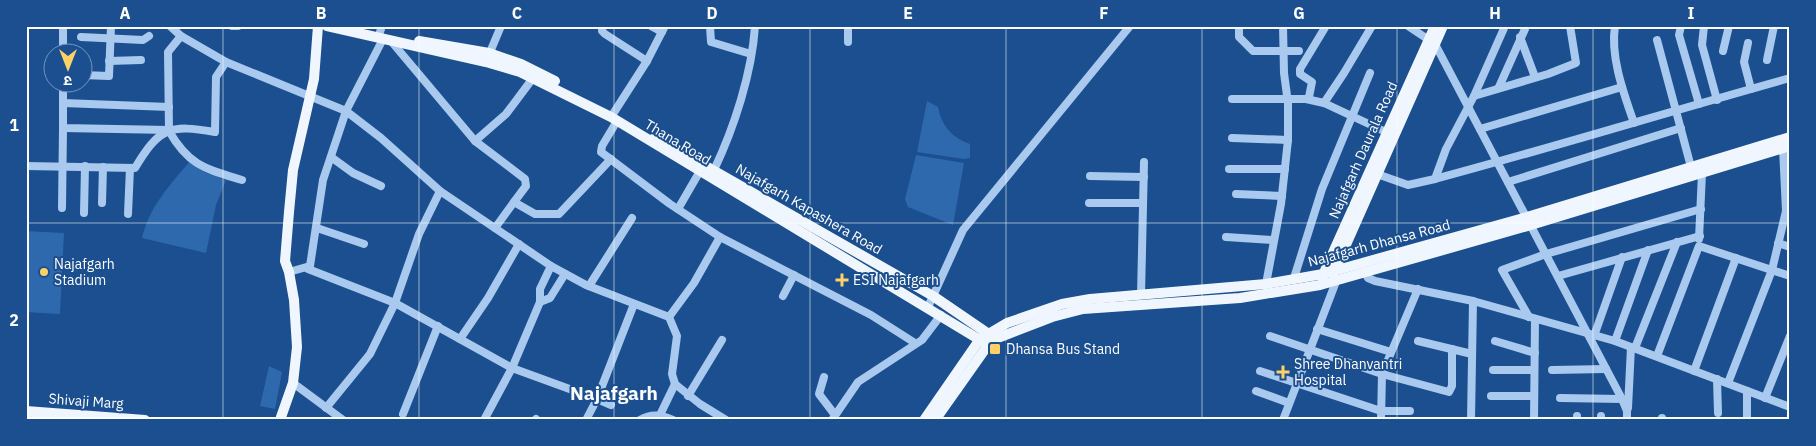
<svg xmlns="http://www.w3.org/2000/svg" width="1816" height="446" font-family="'IBM Plex Sans','Noto Sans Devanagari',sans-serif">
<style>
.green{fill:#2e69ad}
.lines{fill:none;stroke-linecap:round;stroke-linejoin:round}
.minor{stroke:#a9c9ee;stroke-width:8}
.major{stroke:#f0f6ff;stroke-width:10}
.grid{fill:none;stroke:#fff;stroke-width:1;stroke-opacity:0.55}
.poi-dot{fill:#ffd166;stroke:#1b4f8f;stroke-width:2}
.labels{text-anchor:middle;stroke-width:4;stroke-linejoin:round;paint-order:stroke}
.street-label{font-size:14px;fill:#fff;stroke:#1b4f8f}
.poi-label{font-size:14px;fill:#fff;stroke:#1b4f8f;text-anchor:start}
.district-label{font-size:19px;font-weight:bold;fill:#fff;stroke:#1b4f8f}
.neatline{fill:none;stroke:#fff;stroke-width:2}
.grid-label{font-size:16px;text-anchor:middle;font-weight:bold;fill:#fff}
</style>
<rect width="100%" height="100%" fill="#1b4f8f"/>
<g class="green">
<path d="M927,101L938,107C941,125 952,138 970,144V158L964,159L917,152Z"/>
<polygon points="916,155 964,163 953,225 908,207 905,199"/>
<path d="M190,161L204,172L226,180L216,205L206,253L142,238C149,207 170,185 190,161Z"/>
<polygon points="26,231 64,233 60,314 26,312"/>
<polygon points="269,366 282,372 275,409 260,406"/>
</g>
<g class="lines">
<g class="minor">
<polyline points="63,26 63,52"/>
<polyline points="170,26 181,36 226,62 346,111 381,138 440,191 551,266 586,285 669,317 677,336 672,374 675,384 700,404 726,420"/>
<polyline points="232,26 238,26"/>
<polyline points="602,26 602,31 605,34 647,61"/>
<polyline points="651,26 662,32"/>
<polyline points="710,26 711,42 751,54"/>
<polyline points="1239,26 1239,37 1253,51 1299,51"/>
<polyline points="1408,26 1435,44 1622,399 1627,411 1627,420"/>
<path d="M1615,26C1610,57 1624,94 1634,123"/>
<polyline points="1681,26 1679,35 1699,104"/>
<polyline points="1704,26 1702,45 1717,100"/>
<path d="M181,36L168,52L169,131C189,166 206,169 242,180"/>
<polyline points="81,37 143,40 149,36"/>
<polyline points="1520,37 1535,77"/>
<polyline points="378,38 382,26"/>
<polyline points="1657,40 1691,167"/>
<polyline points="391,41 475,141 525,179 526,186 514,202"/>
<polyline points="848,42 848,26"/>
<polyline points="1748,43 1744,62 1751,89"/>
<polyline points="1723,51 1729,26"/>
<polyline points="488,57 501,26"/>
<polyline points="1767,60 1774,26"/>
<polyline points="109,61 141,60"/>
<polyline points="82,75 109,76 111,26"/>
<polyline points="63,82 63,128 169,130"/>
<polyline points="1499,87 1525,29"/>
<polyline points="1474,96 1505,26"/>
<polyline points="1232,99 1306,99 1309,97 1312,82 1300,74 1300,69 1326,26"/>
<polyline points="1306,99 1324,103 1386,132"/>
<polyline points="63,103 169,107"/>
<polyline points="1324,103 1344,73 1372,26"/>
<polyline points="611,117 647,61 665,26"/>
<polyline points="617,121 602,146 601,152 670,204 720,237 871,315 915,343"/>
<polyline points="1480,129 1622,87"/>
<polyline points="1232,138 1288,140"/>
<polyline points="475,141 506,114 533,78"/>
<polyline points="331,157 353,173 381,186"/>
<path d="M26,166L135,168C159,128 169,124 215,132L216,77L226,62"/>
<polyline points="1229,169 1285,169"/>
<path d="M714,170C734,128 752,73 755,26"/>
<polyline points="1377,174 1408,185 1435,179 1446,149 1474,96 1548,74 1576,63 1570,26"/>
<polyline points="1090,176 1144,177"/>
<path d="M1435,179C1554,147 1671,111 1790,78"/>
<polyline points="1508,182 1681,128"/>
<polyline points="1236,194 1282,196"/>
<polyline points="102,203 103,167"/>
<polyline points="1089,203 1143,203"/>
<polyline points="62,208 63,128"/>
<polyline points="678,209 700,171"/>
<polyline points="84,213 85,166"/>
<polyline points="128,214 130,168"/>
<polyline points="317,228 364,244"/>
<polyline points="495,228 514,202 535,214 559,214 611,159"/>
<polyline points="1226,237 1273,240"/>
<polyline points="1699,239 1702,173"/>
<polyline points="1778,243 1790,247"/>
<polyline points="551,266 540,289 540,302 550,298 565,274"/>
<polyline points="308,269 395,303 512,368 597,399 586,420"/>
<polyline points="1364,271 1368,278 1375,281 1473,301 1615,341 1790,407"/>
<polyline points="289,272 310,266 323,180 346,111 383,39"/>
<polyline points="1558,276 1700,236"/>
<polyline points="1294,278 1322,189 1370,73"/>
<polyline points="1266,284 1281,204 1288,140 1288,103 1284,73 1283,26"/>
<polyline points="589,286 632,218"/>
<polyline points="1141,295 1144,162"/>
<polyline points="783,296 794,275"/>
<polyline points="928,307 963,230 1130,26"/>
<polyline points="669,317 694,283 720,237"/>
<polyline points="1529,317 1502,270 1546,254 1701,209"/>
<polyline points="1317,329 1391,352"/>
<polyline points="1270,336 1382,374 1449,392 1452,386 1452,349"/>
<polyline points="1594,336 1622,257"/>
<polyline points="460,339 488,298 519,244"/>
<polyline points="1418,341 1472,354"/>
<polyline points="1495,341 1535,353"/>
<polyline points="1615,341 1648,250"/>
<polyline points="1635,348 1677,242"/>
<polyline points="1657,356 1699,246 1790,276"/>
<polyline points="1493,370 1534,370"/>
<polyline points="1552,370 1606,369"/>
<polyline points="1260,371 1381,411 1410,411"/>
<polyline points="1694,371 1736,258"/>
<polyline points="824,377 819,394 835,415"/>
<polyline points="1717,379 1718,413"/>
<polyline points="293,383 343,420"/>
<polyline points="1728,383 1772,270 1786,211 1783,148"/>
<polyline points="1256,391 1289,403"/>
<polyline points="688,396 722,340"/>
<polyline points="1491,396 1534,396"/>
<polyline points="1560,398 1622,399"/>
<polyline points="1765,398 1790,336"/>
<polyline points="611,405 597,399 634,304"/>
<polyline points="326,408 370,354 395,303 419,234 440,191"/>
<polyline points="1628,408 1631,347"/>
<polyline points="403,414 438,326"/>
<polyline points="660,415 675,384"/>
<polyline points="484,420 512,368 540,302"/>
<polyline points="535,420 536,419"/>
<path d="M640,420C652,413 661,415 673,420"/>
<polyline points="832,420 858,382 922,340 941,315"/>
<polyline points="1283,420 1337,279"/>
<polyline points="1381,420 1382,374 1418,289"/>
<polyline points="1471,420 1473,301"/>
<polyline points="1534,420 1535,319"/>
<polyline points="1577,420 1577,416"/>
<polyline points="1601,420 1601,416"/>
<polyline points="1662,420 1662,418"/>
<polyline points="1747,420 1747,391"/>
</g>
<g class="major">
<polyline points="327,26 486,62 520,72 611,117 985,343"/>
<polyline points="419,41 489,53 521,64 555,81"/>
<polyline points="655,137 933,296 993,337"/>
<polyline points="1333,274 1443,26"/>
<polyline points="1322,277 1435,26"/>
<polyline points="26,411 145,420"/>
<polyline points="26,420 34,420"/>
<polyline points="280,420 293,383 297,347 294,300 289,272 285,261 289,212 293,170 314,79 318,26"/>
<polyline points="924,420 980,339 1007,323 1062,304 1090,299 1266,284 1323,274 1527,217 1790,137"/>
<polyline points="935,420 988,345 995,339 1052,317 1083,309 1240,298 1320,285 1531,225 1790,146"/>
</g>
</g>
<path class="grid" d="M223,26V420M419,26V420M614,26V420M810,26V420M1006,26V420M1202,26V420M1397,26V420M1593,26V420M26,223H1790"/>
<g class="poi-dot">
<circle cx="44" cy="272" r="5"/>
<path d="M839.5 272.5h5v5h5v5h-5v5h-5v-5h-5v-5h5z"/>
<rect x="989" y="343" width="12" height="12" rx="2.5"/>
<path d="M1280.5 364.5h5v5h5v5h-5v5h-5v-5h-5v-5h5z"/>
</g>
<g class="labels">
<g class="street-label">
<text transform="translate(678 142) rotate(31)" y="5">Thana Road</text>
<text transform="translate(1363 150) rotate(-66)" y="5">Najafgarh Daurala Road</text>
<text transform="translate(809 209) rotate(30)" y="5">Najafgarh Kapashera Road</text>
<text transform="translate(1379 243) rotate(-15)" y="5">Najafgarh Dhansa Road</text>
<text transform="translate(86 401) rotate(4)" y="5">Shivaji Marg</text>
</g>
<g class="poi-label">
<text x="54" y="269">Najafgarh<tspan x="54" dy="16">Stadium</tspan></text>
<text x="853" y="285">ESI Najafgarh</text>
<text x="1006" y="354">Dhansa Bus Stand</text>
<text x="1294" y="369">Shree Dhanvantri<tspan x="1294" dy="16">Hospital</tspan></text>
</g>
<g class="district-label">
<text x="614" y="400">Najafgarh</text>
</g>
</g>
<rect width="1816" height="446" fill="none" stroke="#1b4f8f" stroke-width="55"/>
<g transform="translate(68 68) rotate(180)"><circle r="24" fill="#1b4f8f" stroke="#7695bc"/>
<path d="M0-4L9 19L0 12L-9 19Z" fill="#ffd166"/>
<text y="-8" font-size="14" font-weight="bold" text-anchor="middle" fill="#ffffff">उ</text>
</g>
<rect x="28" y="28" width="1760" height="390" class="neatline"/>
<g class="grid-label">
<text x="125" y="19">A</text>
<text x="321" y="19">B</text>
<text x="517" y="19">C</text>
<text x="712" y="19">D</text>
<text x="908" y="19">E</text>
<text x="1104" y="19">F</text>
<text x="1299" y="19">G</text>
<text x="1495" y="19">H</text>
<text x="1691" y="19">I</text>
<text x="14" y="131">1</text>
<text x="14" y="326">2</text>
</g>
</svg>
